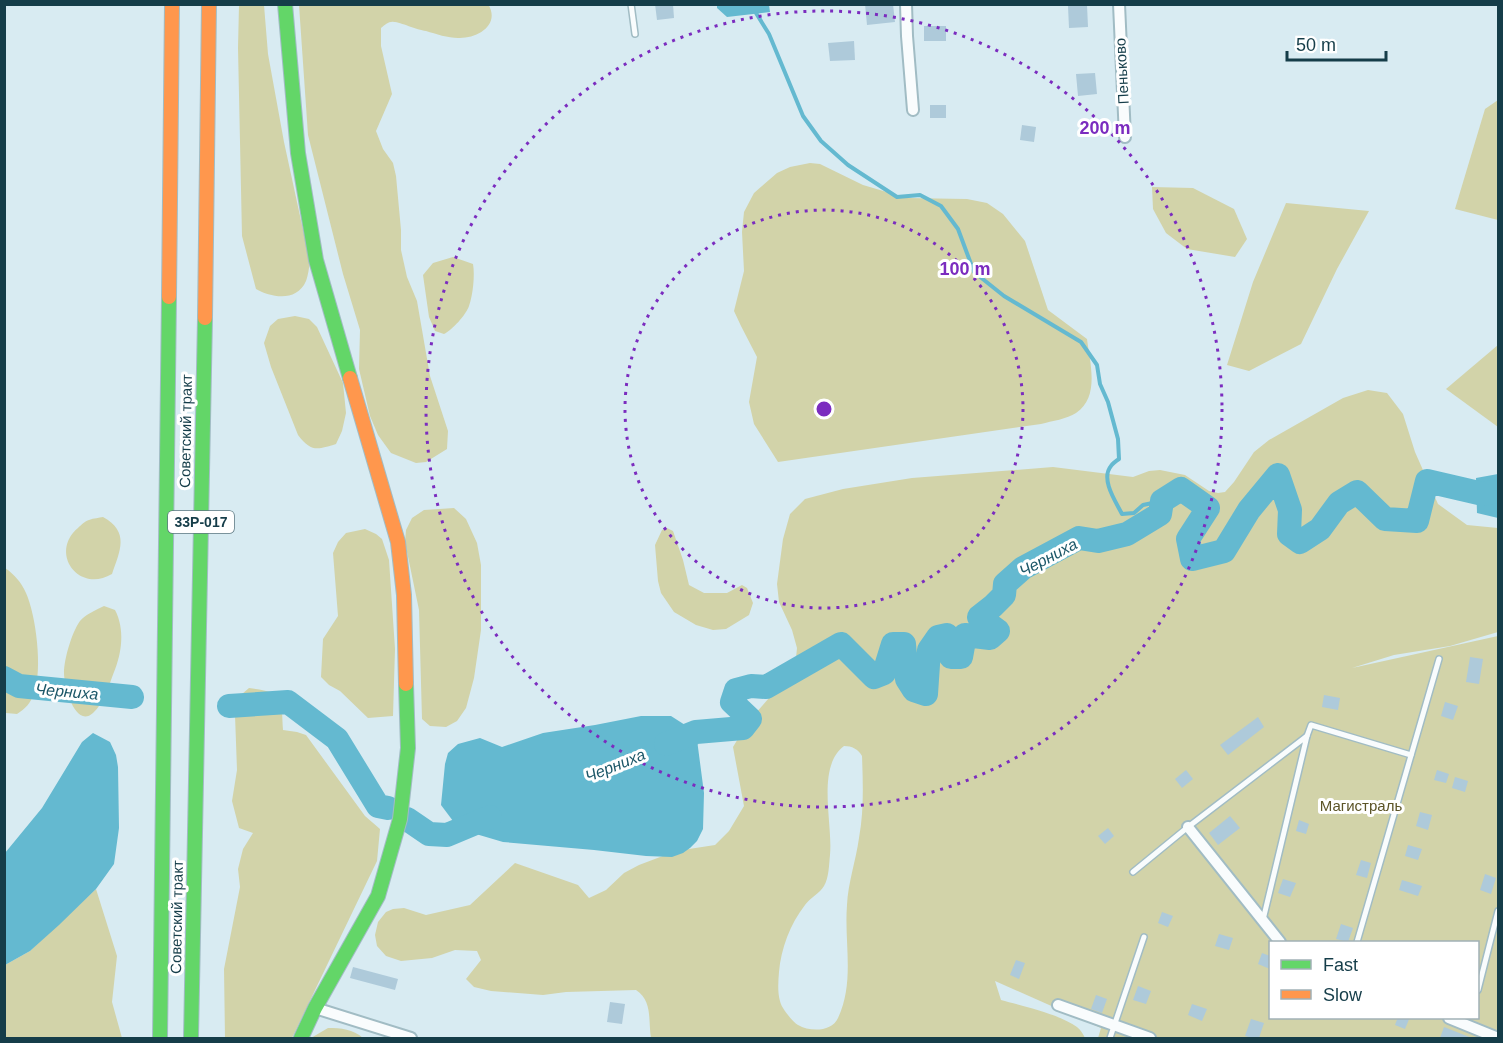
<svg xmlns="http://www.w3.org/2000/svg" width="1503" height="1043" font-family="Arial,sans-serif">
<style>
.green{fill:#d2d3a9;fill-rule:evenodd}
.water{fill:#64b9d0}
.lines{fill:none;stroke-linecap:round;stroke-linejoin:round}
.stream{stroke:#64b9d0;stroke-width:4}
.river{stroke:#64b9d0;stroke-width:24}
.building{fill:#aecada}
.lane-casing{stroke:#a1bcc4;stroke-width:8}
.street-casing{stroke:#a1bcc4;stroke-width:14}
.fast-casing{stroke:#a1bcc4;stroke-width:16}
.slow-casing{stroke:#a1bcc4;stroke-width:16}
.lane{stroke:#f9fcfd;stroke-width:5}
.street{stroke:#f9fcfd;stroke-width:10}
.fast{stroke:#63d668;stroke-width:14}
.slow{stroke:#ff974d;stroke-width:14}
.ring{fill:none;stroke:#7b2cbf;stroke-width:3;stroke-dasharray:3 6}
.labels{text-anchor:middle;stroke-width:6;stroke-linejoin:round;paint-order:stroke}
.shield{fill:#fff;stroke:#5b7780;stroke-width:1.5}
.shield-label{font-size:14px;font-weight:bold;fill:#153d49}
.street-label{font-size:15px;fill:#153d49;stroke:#fff}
.park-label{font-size:15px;fill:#5c5427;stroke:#fff}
.water-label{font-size:16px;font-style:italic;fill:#1c5768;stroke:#fff}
.centre{fill:#7b2cbf;stroke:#fff;stroke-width:3}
.ring-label{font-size:18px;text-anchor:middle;font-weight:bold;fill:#7b2cbf;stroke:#fff;stroke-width:6;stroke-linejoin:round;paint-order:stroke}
</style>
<rect width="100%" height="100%" fill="#d8ebf2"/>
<g class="green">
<path d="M488,4C501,25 477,39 458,38C448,38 436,34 426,31C417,30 400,22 394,22C389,21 385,25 381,28V46L392,94L376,131L383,149L393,163L396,176L401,230V250L407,277L417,301L430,376L448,431L447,449L426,462L416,463L391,453L378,435L370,416L359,369L360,330L343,274L308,135L299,5Z"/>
<path d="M239,5H264L268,54L284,142L310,262C309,268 308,276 306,281C297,302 272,298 256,289L242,236L238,48Z"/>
<polygon points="1498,100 1498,220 1455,209 1485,109"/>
<path d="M810,163L820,164L863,185L907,198L967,199L987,203L1003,214L1025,241L1048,310L1087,339C1090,363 1100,397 1076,413C1067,419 1052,421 1041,424L778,462L754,424L749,402L757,357L741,326L734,311L744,271L742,232L744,212L754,193L777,173L790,167Z"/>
<polygon points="1152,187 1193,188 1234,209 1247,239 1235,257 1187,249 1166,233 1153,209"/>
<polygon points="1286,203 1369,211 1337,269 1301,344 1249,371 1227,365 1253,282"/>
<path d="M453,257L473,264C475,275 473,295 469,306C466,315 452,330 444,334L435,331L429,317L423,275L433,263Z"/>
<path d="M295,316L309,319L317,327L343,383L346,413L342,431L336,444C317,450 311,452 298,435L271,367L264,343L270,326L278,319Z"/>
<polygon points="1498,345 1498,427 1446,389"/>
<path d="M1368,390L1387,393L1403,414L1415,452L1438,504L1467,525L1498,528V632L1450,646L1394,655L1352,668L1498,636V1038H1098L1101,1028L995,981L1001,1000C1022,1006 1059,1014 1077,1027C1081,1030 1083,1034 1085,1038H651C648,1021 653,1001 636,990L566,992L543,995L491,991L474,987L466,979L481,960L477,951L455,950L432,958L401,961L386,956L377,946L375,935L378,922L386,912L393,909L404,908L426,915L470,905L515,863L578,885L589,898L606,890L624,873L639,865L676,851L715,845L729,831L744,806L733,747L748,722L769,698L789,681L795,668L797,648L792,630L779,602L777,584L783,539L790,514L805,499L843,489L912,478L1053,467L1133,477L1149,471L1160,470L1185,475L1209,491L1218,493L1225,492L1234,482L1254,452L1269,440L1343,398ZM844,746C852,746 858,749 862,756C863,784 864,811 859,838C856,860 848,883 847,905C844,943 855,982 838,1018C832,1032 810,1032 798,1025C793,1022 786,1013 783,1008C777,998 778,984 779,972C781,949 790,924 805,905C810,898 820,893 824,886C829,878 829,864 830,855C833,823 816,767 844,746ZM1270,942H1478V1018H1270Z"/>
<polygon points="454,508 466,519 477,543 481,565 481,630 474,678 466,708 457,721 446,727 430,726 422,719 419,610 405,542 406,530 412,518 424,510"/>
<path d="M103,517C130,532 120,551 112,574C78,594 49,552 78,528C81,525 85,521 89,520C94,518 99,518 103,517Z"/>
<polygon points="667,528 673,531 683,560 689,585 704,593 727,593 742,585 747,588 753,603 749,615 726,629 713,630 696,625 674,612 661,593 658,581 655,545 662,530"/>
<polygon points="365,529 376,534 382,539 389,560 395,649 393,716 368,718 340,691 329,685 321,677 323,639 338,616 333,553 338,542 346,533"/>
<path d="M5,568C14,574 21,582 26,593C36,615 43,670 34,693C31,703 25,709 17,714L6,713L5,711Z"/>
<path d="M104,606L115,610C125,629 122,653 114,672C109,685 104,703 93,713C75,729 64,685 64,673C64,659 72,632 80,621C86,614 96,610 104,606Z"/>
<path d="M249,688C285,693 281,695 283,730L297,732L306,735L365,816L380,829L377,861L292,1038H225L224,969L240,887L238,869L243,849L253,833L239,828L232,801L237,770L235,715L242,694Z"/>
<polygon points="96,889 117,956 112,1002 122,1038 5,1038 5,965 30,951"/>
<path d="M328,1028C341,1028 353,1029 363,1038H311Z"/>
</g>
<g class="water">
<polygon points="717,5 769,5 770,12 727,17 717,8"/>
<polygon points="1498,474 1498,518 1477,513 1476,478"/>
<polygon points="641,716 671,716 696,732 704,793 703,829 697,841 690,848 683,853 672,857 646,856 594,850 503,842 459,829 441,805 445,764 448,753 458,744 480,738 502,747 543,733 595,725"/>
<polygon points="93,733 110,742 116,755 118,767 119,828 114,864 96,889 59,925 30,951 5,965 5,853 42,808 82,742"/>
</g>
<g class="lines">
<path class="stream" d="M756,13L769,34L803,116L821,141L848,165L897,197L920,195L941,206L958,229L974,272L1004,296L1081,342L1097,365L1100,384L1108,402L1118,439L1119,459C1116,461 1113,463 1111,466C1100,479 1116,502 1122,514L1134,513L1143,505L1162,501"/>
<g class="river">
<polyline points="4,678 19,686 132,697"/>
<polyline points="229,706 288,702 337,739 378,806 388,808"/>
<polyline points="666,744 696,732 743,728 750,719 732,702 736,690 751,686 766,687 841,644 874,677 884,673 893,644 904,644 907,679 914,690 926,694 929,650 938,637 947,635 951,657 961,657 965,635 990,638 998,631 979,617 993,606 1004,595 1005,584 1023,568 1079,538 1098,541 1127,534 1160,514 1162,501 1181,489 1208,508 1188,539 1192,559 1224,551 1249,510 1278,475 1290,510 1289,534 1300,542 1320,529 1339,503 1357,492 1385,519 1417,521 1427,481 1483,494 1498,491"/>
<polyline points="407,819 429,834 447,835 490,817"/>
</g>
</g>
<g class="building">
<polygon points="655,4 673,4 674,18 657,20"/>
<polygon points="865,4 893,4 895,22 867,25"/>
<polygon points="1087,5 1088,27 1069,28 1068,6"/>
<rect x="924" y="26" width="22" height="15"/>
<polygon points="854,41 855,60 830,61 828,43"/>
<polygon points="1095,73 1097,94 1078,96 1076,74"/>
<rect x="930" y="105" width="16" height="13"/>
<polygon points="1022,125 1036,127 1034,142 1020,140"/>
<polygon points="1470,657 1483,659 1479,684 1466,682"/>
<polygon points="1324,695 1340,698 1338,710 1322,707"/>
<polygon points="1445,702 1458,706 1453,720 1441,716"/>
<polygon points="1258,717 1264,727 1228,755 1220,745"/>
<polygon points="1186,770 1193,779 1182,788 1175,779"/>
<polygon points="1437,770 1449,774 1446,783 1434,780"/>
<polygon points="1455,777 1468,781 1465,792 1452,788"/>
<polygon points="1420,812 1432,815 1428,830 1416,826"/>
<polygon points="1230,816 1240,828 1218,845 1209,833"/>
<polygon points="1299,820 1309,824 1306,834 1296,831"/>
<polygon points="1108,828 1114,836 1105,844 1098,836"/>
<polygon points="1408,845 1422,849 1418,860 1405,856"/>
<polygon points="1361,860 1371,863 1367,878 1356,875"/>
<polygon points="1485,874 1496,878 1491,894 1480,890"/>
<polygon points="1283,879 1296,883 1290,897 1278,893"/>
<polygon points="1402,880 1422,886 1418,896 1399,890"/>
<polygon points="1162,912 1173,916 1168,927 1158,923"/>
<polygon points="1341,924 1353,928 1348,942 1336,939"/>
<polygon points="1219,934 1233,938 1229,950 1215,946"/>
<polygon points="1262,953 1270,956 1270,969 1258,964"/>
<polygon points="1016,960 1025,963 1019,979 1010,975"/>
<polygon points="353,967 398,979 395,990 350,978"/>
<polygon points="1138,986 1151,991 1146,1004 1133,1000"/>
<polygon points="1096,995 1107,999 1102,1013 1091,1009"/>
<polygon points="610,1002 625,1004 622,1024 607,1022"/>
<polygon points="1192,1004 1207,1009 1202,1021 1188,1015"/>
<polygon points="1398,1017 1410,1017 1405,1029 1395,1025"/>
<polygon points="1251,1019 1264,1023 1259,1038 1252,1038 1245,1036"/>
<polygon points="1444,1027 1472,1038 1440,1038"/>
</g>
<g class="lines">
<g class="lane-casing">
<g id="lane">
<polyline points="631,4 635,34"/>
<polyline points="1307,736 1311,725 1411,755"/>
<polyline points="1133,872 1188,827 1307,736 1263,920"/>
<polyline points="1357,942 1439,659"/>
<polyline points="1478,990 1498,911"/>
<polyline points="1110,1038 1144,937"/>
</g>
</g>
<g class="street-casing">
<g id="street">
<polyline points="906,4 907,36 913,110"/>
<polyline points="1119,4 1125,137"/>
<polyline points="1188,827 1280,942"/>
<polyline points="1058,1005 1150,1038"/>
<polyline points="315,1008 411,1038"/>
<polyline points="1449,1018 1498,1038"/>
</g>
</g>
<g class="fast-casing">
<g id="fast">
<polyline points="285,4 298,153 316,260 350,378"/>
<polyline points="160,1038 169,297"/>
<polyline points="191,1038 205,318"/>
<polyline points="301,1038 315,1008 378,896 400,819 408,748 406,684"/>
</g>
</g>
<g class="slow-casing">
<g id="slow">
<polyline points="169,297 172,4"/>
<polyline points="205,318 209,4"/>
<polyline points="350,378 398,542 404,595 406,684"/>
</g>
</g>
<use href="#lane" class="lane"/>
<use href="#street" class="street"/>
<use href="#fast" class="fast"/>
<use href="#slow" class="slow"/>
</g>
<g class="ring">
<circle cx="824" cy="409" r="199"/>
<circle cx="824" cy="409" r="398"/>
</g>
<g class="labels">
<rect class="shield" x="168" y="511" width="66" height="22" rx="4.5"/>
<g class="shield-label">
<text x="201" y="527">33Р-017</text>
</g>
<g class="street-label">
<text transform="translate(1122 71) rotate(-93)" y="5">Пеньково</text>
<text transform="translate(186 431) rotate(-89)" y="5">Советский тракт</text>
<text transform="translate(177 917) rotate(-89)" y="5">Советский тракт</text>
</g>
<g class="park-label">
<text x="1361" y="811">Магистраль</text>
</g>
<g class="water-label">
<text transform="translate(1048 557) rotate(-28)" y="6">Черниха</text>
<text transform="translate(67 691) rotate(5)" y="6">Черниха</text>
<text transform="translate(615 765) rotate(-22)" y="6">Черниха</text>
</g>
</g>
<circle cx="824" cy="409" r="9" class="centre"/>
<g class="ring-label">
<text x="1105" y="134">200 m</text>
<text x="965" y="275">100 m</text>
</g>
<rect width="1503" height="1043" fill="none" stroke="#153d49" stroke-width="12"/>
<rect x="1269" y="941" width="210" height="78" fill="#ffffff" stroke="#a1b1b6" stroke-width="1.5"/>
<rect x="1281" y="960" width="30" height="9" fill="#63d668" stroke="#a1b1b6" stroke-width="1.5"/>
<text x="1323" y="971" font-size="18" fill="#153d49">Fast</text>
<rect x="1281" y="990" width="30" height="9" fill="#ff974d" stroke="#a1b1b6" stroke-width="1.5"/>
<text x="1323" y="1001" font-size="18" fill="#153d49">Slow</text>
<path d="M1287 51v9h99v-9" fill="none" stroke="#153d49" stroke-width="3"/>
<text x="1296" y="51" font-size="18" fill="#153d49" stroke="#ffffff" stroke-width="4.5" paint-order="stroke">50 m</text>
</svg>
